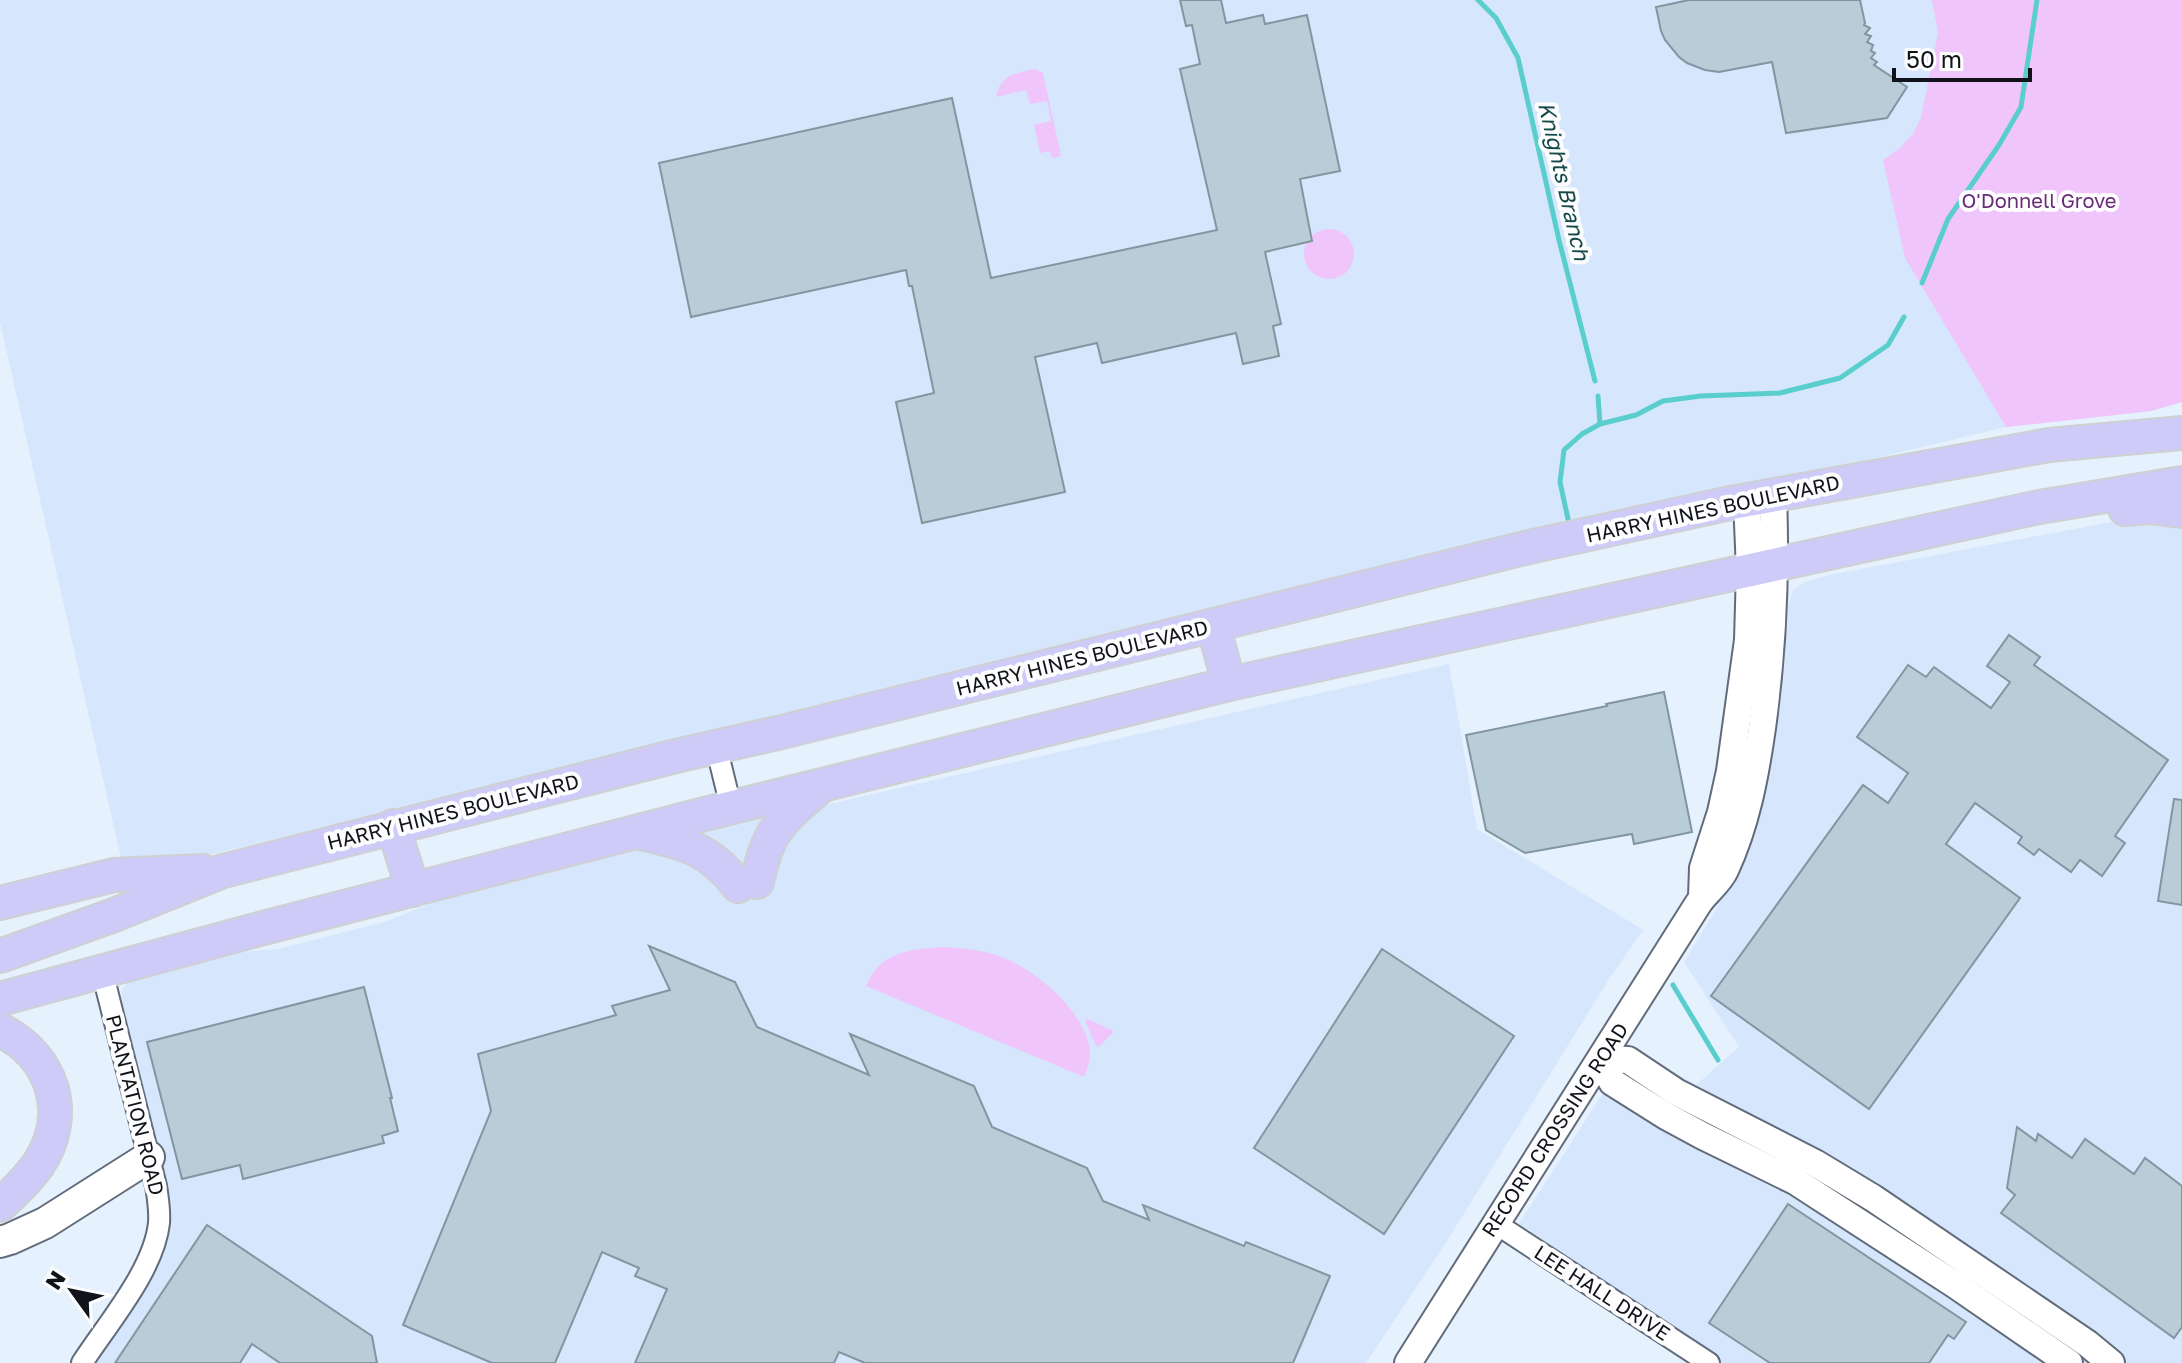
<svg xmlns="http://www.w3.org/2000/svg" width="2182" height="1363" font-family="'Golos Text',sans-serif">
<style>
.built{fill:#d5e6fd}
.green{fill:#f0c5fc}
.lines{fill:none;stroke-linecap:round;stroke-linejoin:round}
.stream{stroke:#59cecc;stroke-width:5}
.building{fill:#b8cdd7;stroke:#82969f;stroke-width:2}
.minor-casing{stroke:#616b7a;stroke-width:24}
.tertiary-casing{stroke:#616b7a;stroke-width:30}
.secondary-casing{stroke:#616b7a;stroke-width:34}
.primary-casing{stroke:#cfd0d1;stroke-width:36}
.minor{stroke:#fff;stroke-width:20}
.tertiary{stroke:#fff;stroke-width:26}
.secondary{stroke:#fff;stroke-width:30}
.primary{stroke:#cecbf9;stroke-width:32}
.labels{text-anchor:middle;stroke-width:8;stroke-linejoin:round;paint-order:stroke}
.park-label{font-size:20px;fill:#682c78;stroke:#fdfdfd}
.street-label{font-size:20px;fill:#10141a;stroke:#fdfdfd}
.water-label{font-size:22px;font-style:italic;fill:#154949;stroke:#fdfdfd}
</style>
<rect width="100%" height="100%" fill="#e6f1fe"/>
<g class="built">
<polygon points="0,0 2182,0 2182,402 2151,411 2006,427 182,861 123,867 0,322"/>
<polygon points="2143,516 2182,521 2182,1363 1722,1363 1517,1227 1632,1048 1696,1085 1739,1047 1684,962 1730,886 1759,808 1774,737 1788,605 1793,590 1805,582 1830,575"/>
<polygon points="1449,664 1477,829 1643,930 1609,979 1450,1236 1366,1363 96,1363 151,1279 171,1208 122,1000 122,990 127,983 133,980 202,959 241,952 278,949 384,922 447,897 753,821"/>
</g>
<g class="green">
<polygon points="1932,0 2182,0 2182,402 2151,411 2006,427 1905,258 1883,160 1899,149 1912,135 1921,118 1938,33"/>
<path d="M1035,69L1043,73L1061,156L1052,158L1050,151L1040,153L1034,125L1051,121L1047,101L1030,104L1026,90L996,97C1000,75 1015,73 1035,69Z"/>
<circle cx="1329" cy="254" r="25"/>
<path d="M942,947C964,948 984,950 1004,958C1038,972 1088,1014 1090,1053C1090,1062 1087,1070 1084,1077L866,986C879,952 911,949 942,947Z"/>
<polygon points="1088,1019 1113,1031 1113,1033 1098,1047 1096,1046 1086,1023 1085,1021"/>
</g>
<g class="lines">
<g class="stream">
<polyline points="1478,0 1496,18 1518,58 1559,240 1595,381"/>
<polyline points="1922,283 1948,219 1999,145 2021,107 2037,0"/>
<polyline points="1600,424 1636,415 1663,401 1701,396 1780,393 1840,378 1888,345 1904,317"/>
<polyline points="1568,519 1560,482 1564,450 1582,434 1600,424 1598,396"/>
<polyline points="1673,985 1718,1060"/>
</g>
</g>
<g class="building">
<polygon points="1180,0 1221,0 1226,23 1263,15 1265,24 1307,15 1340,171 1300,179 1312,241 1265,252 1281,324 1273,326 1279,356 1243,364 1236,333 1102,363 1097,343 1035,357 1065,492 922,523 896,402 934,393 912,286 909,286 906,270 691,317 659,163 952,98 991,278 1217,230 1180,69 1200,64 1192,25 1186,26"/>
<polygon points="1689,0 1860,0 1865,23 1864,25 1870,28 1865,34 1871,36 1867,42 1873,45 1871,51 1875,53 1871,58 1877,62 1874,65 1907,87 1887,118 1786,133 1772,62 1719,72 1705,70 1687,63 1679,57 1665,40 1661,31 1656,7"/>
<polygon points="2009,635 2040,657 2034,665 2168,760 2115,836 2125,843 2102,876 2080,860 2071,872 2039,849 2034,855 2018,843 2022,837 1975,803 1946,844 2020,898 1869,1109 1711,996 1863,785 1888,803 1908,773 1857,737 1908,665 1926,677 1934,667 1991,708 2010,682 1987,666"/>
<polygon points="1664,692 1692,832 1634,844 1632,834 1525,853 1486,830 1466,735 1607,706 1606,704"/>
<polygon points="2174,799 2182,800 2182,905 2158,901"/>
<polygon points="649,946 735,982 757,1027 869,1075 850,1034 974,1086 992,1127 1087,1168 1103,1201 1149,1220 1143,1205 1244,1246 1246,1242 1330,1276 1293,1363 865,1363 839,1352 834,1363 635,1363 667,1289 635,1276 639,1268 602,1252 555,1363 492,1363 403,1325 491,1111 478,1054 616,1015 612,1006 670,990"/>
<polygon points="1382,949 1514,1036 1384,1234 1254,1148"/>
<polygon points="364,987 392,1098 390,1098 398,1131 382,1136 384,1143 243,1179 240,1165 182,1179 147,1042"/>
<polygon points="2017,1127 2036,1141 2038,1134 2072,1158 2085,1139 2134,1174 2145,1158 2182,1186 2182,1327 2174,1338 2001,1213 2015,1195 2007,1188"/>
<polygon points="1788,1204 1966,1322 1954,1339 1948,1335 1929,1363 1770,1363 1709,1323"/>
<polygon points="207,1225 372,1336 377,1363 280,1363 252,1344 240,1363 115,1363"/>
</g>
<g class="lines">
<g class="minor-casing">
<g id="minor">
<polyline points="716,746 731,807"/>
<polyline points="1495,1223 1709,1363"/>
<path d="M82,1363C108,1323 154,1270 159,1223C160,1210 158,1198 156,1186L102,971"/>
</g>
</g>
<g class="tertiary-casing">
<g id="tertiary">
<polyline points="1702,897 1703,868 1721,812 1730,771 1748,640 1750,570 1747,500"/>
<polyline points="1601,1059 1628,1060 1676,1092 1815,1163 1873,1198 2088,1344 2111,1363"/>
<polyline points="1601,1059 1612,1082 1666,1116 1703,1136 1795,1181 1954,1284 2069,1363"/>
<path d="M1408,1363L1698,904C1706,892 1719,883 1725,870C1746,825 1755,777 1762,728C1773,649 1776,574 1773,495"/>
</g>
</g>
<g class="secondary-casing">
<polyline id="secondary" points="0,1242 10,1239 45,1223 149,1157"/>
</g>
<g class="primary-casing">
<g id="primary">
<polyline points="2125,509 2150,507 2182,511"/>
<polyline points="1213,625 1229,684"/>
<polyline points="393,826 413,890"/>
<path d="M640,833C682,842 711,849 738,886"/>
<path d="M757,882C761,865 765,848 774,833C786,815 804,801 820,787"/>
<polyline points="0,903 114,875 203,871"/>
<polyline points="0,956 114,915 223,871 676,756 782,732 1525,548 1726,504 2049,445 2182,433"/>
<polyline points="0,999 267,927 701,815 1229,684 2034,508 2182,483"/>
<path d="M0,1030C53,1056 72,1114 38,1165C27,1180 14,1193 0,1205"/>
</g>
</g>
<use href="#minor" class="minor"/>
<use href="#tertiary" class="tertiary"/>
<use href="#secondary" class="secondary"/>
<use href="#primary" class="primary"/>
</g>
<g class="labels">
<g class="park-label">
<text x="2039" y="208">O'Donnell Grove</text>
</g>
<g class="street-label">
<text transform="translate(1713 509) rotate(-12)" y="7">HARRY HINES BOULEVARD</text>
<text transform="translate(1082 658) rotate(-14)" y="7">HARRY HINES BOULEVARD</text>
<text transform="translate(453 812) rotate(-14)" y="7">HARRY HINES BOULEVARD</text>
<text transform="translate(135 1105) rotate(76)" y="7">PLANTATION ROAD</text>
<text transform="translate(1555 1130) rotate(-57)" y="7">RECORD CROSSING ROAD</text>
<text transform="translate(1602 1293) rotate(33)" y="7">LEE HALL DRIVE</text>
</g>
<g class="water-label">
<text transform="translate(1564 181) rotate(77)" y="8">Knights Branch</text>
</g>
</g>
<g transform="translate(72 1291) rotate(303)" stroke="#fdfdfd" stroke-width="6" paint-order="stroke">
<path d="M0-6L14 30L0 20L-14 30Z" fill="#10141a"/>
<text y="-12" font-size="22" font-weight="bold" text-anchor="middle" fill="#10141a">N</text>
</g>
<path d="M1894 68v12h136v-12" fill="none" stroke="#10141a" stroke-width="4"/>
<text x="1906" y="68" font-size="24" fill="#10141a" stroke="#fdfdfd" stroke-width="6" paint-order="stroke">50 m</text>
</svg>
